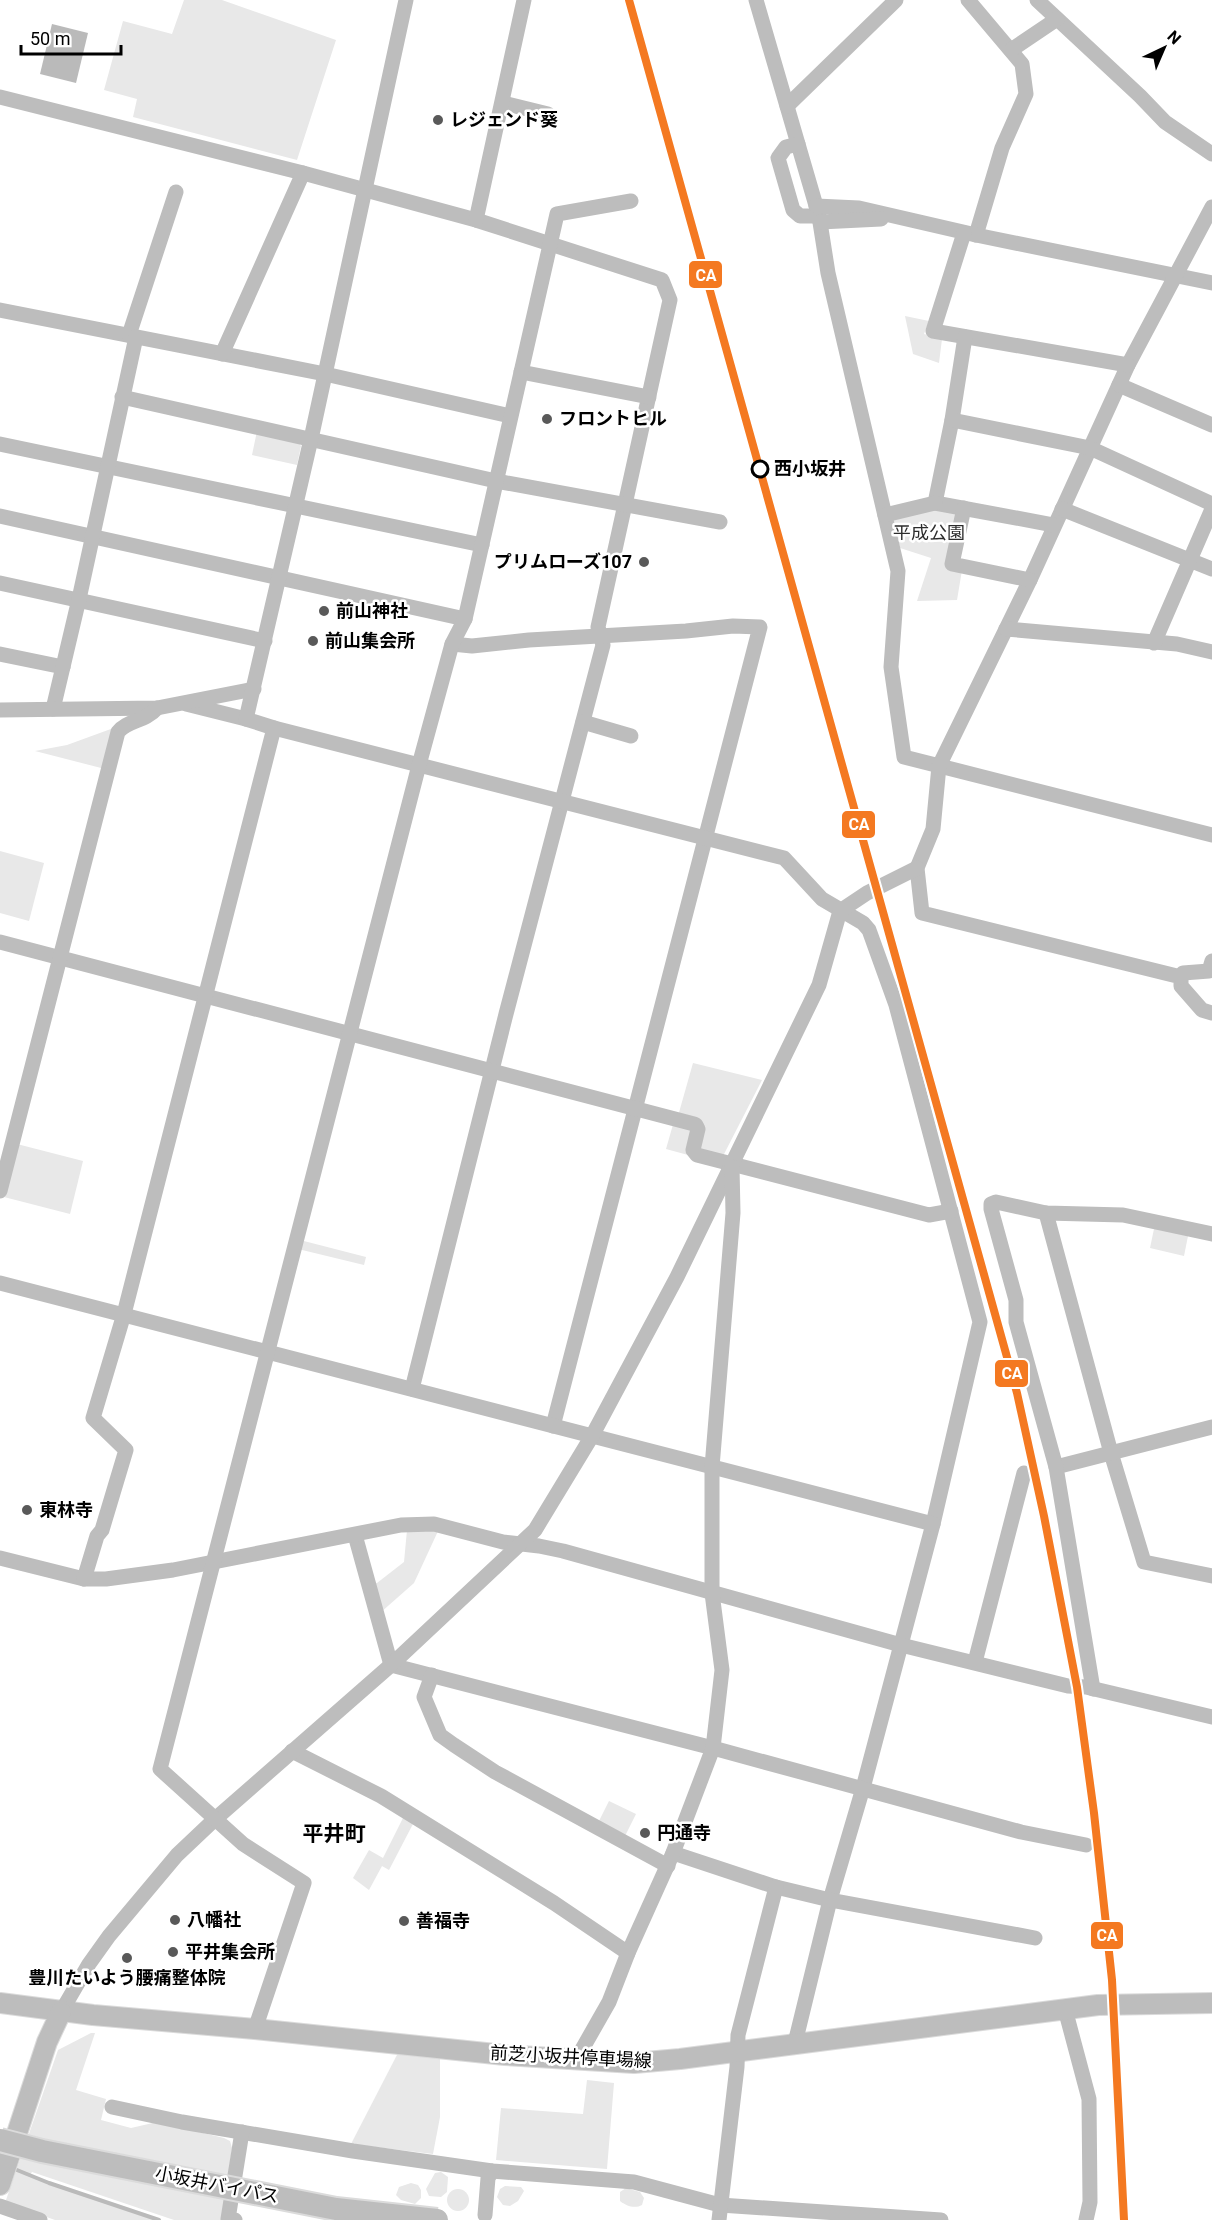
<svg xmlns="http://www.w3.org/2000/svg" width="1212" height="2220" font-family="Roboto,'Noto Sans JP',sans-serif">
<style>
.green{fill:#e8e8e8}
.water{fill:#bababa}
.lines{fill:none;stroke-linecap:round;stroke-linejoin:round}
.stream{stroke:#bababa;stroke-width:4}
.major-casing{stroke:#dbdbdb;stroke-width:22}
.minor{stroke:#bdbdbd;stroke-width:15}
.major{stroke:#bdbdbd;stroke-width:20}
.highway-bridge-casing{stroke:#dbdbdb;stroke-width:26;stroke-linecap:butt}
.highway-bridge{stroke:#bdbdbd;stroke-width:22}
.rail-1-casing{stroke:#fff;stroke-width:12}
.rail-1{stroke:#f47921;stroke-width:8}
.poi-dot{fill:#595959;stroke:#fff;stroke-width:2}
.stop-dot{fill:#fff;stroke:#000;stroke-width:3}
.labels{text-anchor:middle;stroke-width:5;stroke-linejoin:round;paint-order:stroke}
.poi-label{font-size:18px;font-weight:bold;fill:#000;stroke:#fff;text-anchor:start}
.stop-label{font-size:18px;font-weight:bold;fill:#000;stroke:#fff;text-anchor:start}
.park-label{font-size:18px;fill:#2d2d2d;stroke:#fff}
.street-label{font-size:18px;fill:#000;stroke:#fff}
.quarter-label{font-size:21px;font-weight:bold;fill:#000;stroke:#fff}
.line-badge{stroke:#fff;stroke-width:2}
.badge-label{font-size:16px;text-anchor:middle;font-weight:bold;fill:#fff}
</style>
<rect width="100%" height="100%" fill="#fff"/>
<g class="green">
<polygon points="184,0 222,0 336,40 297,160 133,117 137,99 104,90 123,21 172,34"/>
<polygon points="905,316 929,321 924,334 942,339 939,363 913,354"/>
<polygon points="257,431 297,440 301,446 297,465 252,455"/>
<polygon points="934,509 958,514 948,567 962,570 957,600 917,601 931,558 900,548 893,519"/>
<polygon points="119,726 105,769 35,751 67,745"/>
<polygon points="0,851 44,863 29,921 0,913"/>
<polygon points="693,1063 762,1080 722,1158 700,1152 701,1129 678,1116"/>
<polygon points="674,1121 696,1126 688,1155 666,1149"/>
<polygon points="17,1144 83,1161 70,1214 4,1197"/>
<polygon points="1155,1224 1189,1231 1184,1256 1150,1248"/>
<polygon points="300,1240 366,1257 364,1265 298,1249"/>
<polygon points="439,1529 414,1583 380,1613 372,1584 377,1583 404,1562 407,1530"/>
<polygon points="609,1801 636,1814 625,1836 598,1823"/>
<polygon points="404,1816 414,1822 389,1870 382,1866 369,1890 353,1878 369,1850 383,1858"/>
<polygon points="91,2033 95,2033 76,2090 106,2099 101,2120 131,2128 157,2122 224,2138 230,2141 232,2148 222,2220 174,2220 32,2172 30,2175 47,2183 156,2220 55,2220 7,2203 6,2200 58,2050"/>
<polygon points="399,2051 440,2054 440,2117 433,2154 351,2144"/>
<polygon points="587,2080 614,2083 607,2169 496,2160 501,2108 583,2114"/>
<polygon points="441,2172 448,2177 447,2192 441,2197 429,2196 426,2189 435,2173"/>
<polygon points="411,2183 418,2185 421,2190 421,2198 415,2204 401,2200 396,2195 399,2187"/>
<polygon points="505,2186 521,2187 524,2191 518,2201 510,2206 503,2205 497,2197 500,2189"/>
<path d="M626,2188L640,2192L644,2198L642,2205C635,2209 626,2206 620,2201V2192Z"/>
<circle cx="458" cy="2200" r="11"/>
</g>
<polygon class="water" points="52,24 88,33 76,83 40,74"/>
<g class="lines">
<polyline class="stream" points="12,2168 49,2183 159,2220"/>
<g class="major-casing">
<g id="major">
<polyline points="0,2003 93,2015 255,2029 505,2055 634,2063 680,2059 1098,2005 1212,2003"/>
<polyline points="0,2185 47,2042 61,2012"/>
</g>
</g>
<g class="minor">
<polyline points="756,0 819,216 828,273 898,571 891,667 904,757 1212,835"/>
<polyline points="968,0 1022,64 1026,94 1002,148 976,235"/>
<polyline points="1037,0 1140,96 1165,122 1212,154"/>
<polyline points="1011,50 1057,19"/>
<polyline points="0,97 303,173 476,220 662,280 670,300 598,627 603,645 506,1014 412,1389"/>
<polyline points="503,103 548,114"/>
<polyline points="787,106 896,0"/>
<polyline points="798,144 786,147 778,158 793,210 800,216 819,216"/>
<polyline points="816,206 859,208 976,235 1212,283"/>
<polyline points="1212,207 1128,365 1030,580 939,766 933,829 917,868 922,913 1181,977 1181,986 1202,1010 1212,1013"/>
<polyline points="476,220 524,0"/>
<polyline points="820,222 881,219"/>
<polyline points="964,233 933,331 1128,365"/>
<polyline points="0,310 325,374 510,416"/>
<polyline points="129,335 176,192"/>
<polyline points="965,337 952,420 935,503 1054,525"/>
<polyline points="222,354 303,173"/>
<polyline points="521,372 649,397"/>
<polyline points="1119,385 1212,425"/>
<polyline points="122,397 496,481 720,522"/>
<polyline points="952,420 1090,448 1212,504"/>
<polyline points="0,444 482,545"/>
<polyline points="964,508 952,564 1030,580"/>
<polyline points="1062,509 1212,569"/>
<polyline points="885,515 935,503"/>
<polyline points="0,516 465,619"/>
<polyline points="0,583 265,641"/>
<polyline points="1006,629 1177,644 1212,652"/>
<polyline points="1154,643 1212,509"/>
<polyline points="452,644 472,646 529,640 686,631 733,626 760,627 553,1426"/>
<polyline points="0,654 63,667"/>
<polyline points="186,704 246,719"/>
<polyline points="53,709 79,599 136,337"/>
<polyline points="0,710 157,708 254,689"/>
<polyline points="583,722 631,736"/>
<polyline points="274,728 784,858 822,899 863,923 869,930 896,1005 980,1322 933,1524 863,1788 830,1900 795,2043"/>
<polyline points="0,942 694,1124 696,1125 698,1129 693,1150 697,1155 929,1215 951,1211"/>
<polyline points="1181,977 1183,973 1209,971 1212,961"/>
<path d="M0,1191L118,732C127,720 145,722 157,708"/>
<polyline points="1046,1213 1111,1453 1144,1562 1212,1576"/>
<polyline points="0,1283 933,1524"/>
<polyline points="1056,1467 1212,1427"/>
<polyline points="355,1535 391,1665"/>
<polyline points="0,1558 84,1579 106,1579 173,1570 401,1525 434,1524 503,1542 539,1546 563,1551 901,1645 1068,1686 1086,1687 1212,1717"/>
<polyline points="84,1579 97,1536 102,1530 126,1450 93,1418 124,1314 274,728 246,719 311,439 406,0"/>
<polyline points="975,1662 1024,1473"/>
<polyline points="391,1665 713,1748 1021,1832 1086,1845"/>
<polyline points="432,1675 424,1697 440,1735 454,1745 495,1772 668,1866"/>
<polyline points="1093,1689 1056,1467 1016,1322 1016,1300 991,1209 991,1204 996,1202 1046,1213 1123,1215 1212,1234"/>
<polyline points="292,1751 381,1796 554,1903 628,1953"/>
<polyline points="673,1853 776,1887 830,1900 1035,1938"/>
<polyline points="1065,2009 1089,2099 1090,2202 1086,2220"/>
<polyline points="61,2012 89,1964 109,1936 177,1855 214,1820 391,1665 535,1530 592,1436 677,1277 819,985 840,911 867,893 917,868"/>
<polyline points="255,2029 304,1883 243,1844 160,1769 419,765 452,644 465,619 557,214 631,201"/>
<polyline points="576,2060 609,2002 628,1953 673,1853 713,1748 722,1670 712,1593 712,1467 733,1213 732,1167"/>
<polyline points="112,2107 182,2122 353,2151 492,2171 634,2182 720,2205 941,2220"/>
<polyline points="0,2206 40,2220"/>
<polyline points="485,2215 488,2178 492,2171"/>
<polyline points="235,2220 228,2219 242,2132"/>
<polyline points="719,2220 737,2067 738,2035 776,1887"/>
</g>
<use href="#major" class="major"/>
<g class="highway-bridge-casing">
<polyline id="highway-bridge" points="0,2140 42,2151 336,2209 437,2220"/>
</g>
<use href="#highway-bridge" class="highway-bridge"/>
<g class="rail-1-casing">
<polyline id="rail-1" points="629,0 1017,1393 1044,1516 1077,1687 1094,1813 1112,1980 1124,2220"/>
</g>
<use href="#rail-1" class="rail-1"/>
</g>
<g class="poi-dot">
<circle cx="438" cy="120" r="6"/>
<circle cx="547" cy="419" r="6"/>
<circle cx="644" cy="562" r="6"/>
<circle cx="324" cy="611" r="6"/>
<circle cx="313" cy="641" r="6"/>
<circle cx="27" cy="1510" r="6"/>
<circle cx="645" cy="1833" r="6"/>
<circle cx="175" cy="1920" r="6"/>
<circle cx="404" cy="1921" r="6"/>
<circle cx="173" cy="1952" r="6"/>
<circle cx="127" cy="1958" r="6"/>
</g>
<circle class="stop-dot" cx="760" cy="469" r="8"/>
<g class="labels">
<g class="poi-label">
<text x="450" y="126">レジェンド葵</text>
<text x="559" y="425">フロントヒル</text>
<text x="632" y="568" text-anchor="end">プリムローズ107</text>
<text x="336" y="617">前山神社</text>
<text x="325" y="647">前山集会所</text>
<text x="39" y="1516">東林寺</text>
<text x="657" y="1839">円通寺</text>
<text x="187" y="1926">八幡社</text>
<text x="416" y="1927">善福寺</text>
<text x="185" y="1958">平井集会所</text>
<text x="127" y="1984" text-anchor="middle">豊川たいよう腰痛整体院</text>
</g>
<g class="stop-label">
<text x="774" y="475">西小坂井</text>
</g>
<g class="park-label">
<text x="929" y="539">平成公園</text>
</g>
<g class="street-label">
<text transform="translate(571 2057) rotate(3)" y="6">前芝小坂井停車場線</text>
<text transform="translate(217 2185) rotate(11)" y="6">小坂井バイパス</text>
</g>
<g class="quarter-label">
<text x="334" y="1841">平井町</text>
</g>
</g>
<g class="line-badge">
<rect x="688" y="260" width="35" height="29" rx="6" fill="#f47921"/>
<rect x="841" y="810" width="35" height="29" rx="6" fill="#f47921"/>
<rect x="994" y="1359" width="35" height="29" rx="6" fill="#f47921"/>
<rect x="1090" y="1921" width="34" height="29" rx="6" fill="#f47921"/>
</g>
<g class="badge-label">
<text x="706" y="281">CA</text>
<text x="859" y="830">CA</text>
<text x="1012" y="1379">CA</text>
<text x="1107" y="1941">CA</text>
</g>
<g transform="translate(1164 48) rotate(44)" stroke="#ffffff" stroke-width="4.5" paint-order="stroke">
<path d="M0-4.5L10 22L0 15L-10 22Z" fill="#000000"/>
<text y="-9" font-size="16" font-weight="bold" text-anchor="middle" fill="#000000">N</text>
</g>
<path d="M21 45v9h100v-9" fill="none" stroke="#000000" stroke-width="3"/>
<text x="30" y="45" font-size="18" fill="#000000" stroke="#ffffff" stroke-width="4.5" paint-order="stroke">50 m</text>
</svg>
